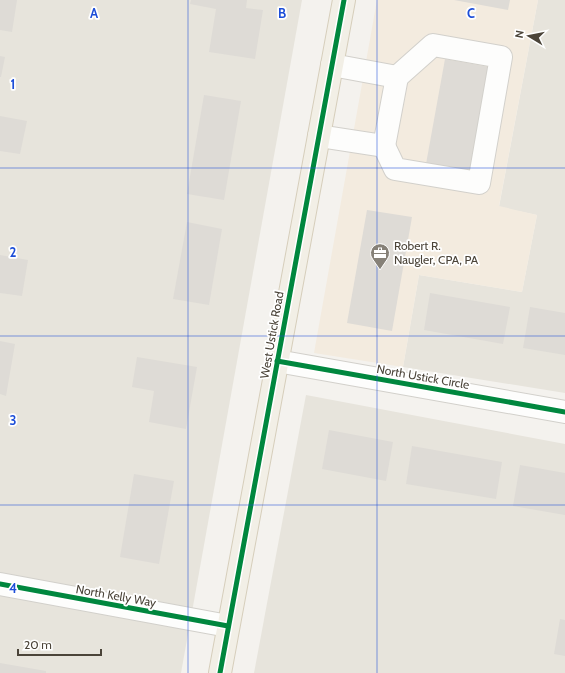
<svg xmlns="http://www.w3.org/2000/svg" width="565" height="673" font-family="Cabin,sans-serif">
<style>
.residential{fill:#e7e4dc}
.commercial{fill:#f3ebdf}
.building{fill:#dedbd6}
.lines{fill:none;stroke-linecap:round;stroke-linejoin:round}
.minor-casing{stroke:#d2d0cb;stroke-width:24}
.major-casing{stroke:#d6cebb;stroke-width:24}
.minor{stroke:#fdfdfc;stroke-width:22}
.major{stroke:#f2efe6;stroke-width:22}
.cycleway-casing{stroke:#fff;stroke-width:8}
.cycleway{stroke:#00873e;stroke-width:5}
.grid{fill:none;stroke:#1d4ed8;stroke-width:1;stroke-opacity:0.55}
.labels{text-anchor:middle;stroke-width:3.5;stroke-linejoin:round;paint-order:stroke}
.poi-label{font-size:12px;fill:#4b4439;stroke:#fff;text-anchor:start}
.street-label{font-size:12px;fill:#4b4439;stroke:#fff}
.grid-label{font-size:13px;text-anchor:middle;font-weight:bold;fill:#1d4ed8;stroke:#fff;stroke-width:3.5;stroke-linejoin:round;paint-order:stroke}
</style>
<rect width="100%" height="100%" fill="#f4f2ee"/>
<g class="residential">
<polygon points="0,0 302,0 181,673 0,673"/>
<polygon points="538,0 565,0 565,393 403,367 419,275 522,292 537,215 499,207"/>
<polygon points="306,395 565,444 565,673 254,673"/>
</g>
<polygon class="commercial" points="377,0 538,0 499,206 537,215 522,292 419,275 403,367 314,353"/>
<g class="building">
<polygon points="0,0 17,0 12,32 0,30"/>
<polygon points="191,0 247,0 246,8 263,10 255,59 209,52 216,9 190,4"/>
<polygon points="454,0 510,0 508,10"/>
<polygon points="0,56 5,57 1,77 0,77"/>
<polygon points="445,59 489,67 470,172 426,164"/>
<polygon points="204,95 241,101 224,200 187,194"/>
<polygon points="0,116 27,121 20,154 0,151"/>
<polygon points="367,210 412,217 392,331 347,323"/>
<polygon points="187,222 222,229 209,305 173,299"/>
<polygon points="0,255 28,260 22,296 0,293"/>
<polygon points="430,293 510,307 503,344 424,330"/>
<polygon points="530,307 565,313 565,355 523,348"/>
<polygon points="0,341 15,344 6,396 0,394"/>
<polygon points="137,357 197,367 186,429 149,422 154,391 132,387"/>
<polygon points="329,430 393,442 386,481 322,469"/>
<polygon points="412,446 502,462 496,499 406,484"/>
<polygon points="520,465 565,473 565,515 513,506"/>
<polygon points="134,474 174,481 159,564 120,557"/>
<polygon points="560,619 565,620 565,656 554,654"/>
<polygon points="0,663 46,671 46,673 0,673"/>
</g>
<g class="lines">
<g class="minor-casing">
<g id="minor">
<polyline points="319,136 384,146 397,77 332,65"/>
<polyline points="384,146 395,169 479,183 501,57 433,45 397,77"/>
<polyline points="277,361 565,412"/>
<polyline points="0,584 228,626"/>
</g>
</g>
<g class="major-casing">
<polyline id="major" points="220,673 344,0"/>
</g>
<use href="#minor" class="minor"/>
<use href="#major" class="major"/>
<g class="cycleway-casing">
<g id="cycleway">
<polyline points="277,361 565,412"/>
<polyline points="0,584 228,626"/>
<polyline points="220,673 344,0"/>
</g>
</g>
<use href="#cycleway" class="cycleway"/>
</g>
<path class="grid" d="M188,0V673M377,0V673M0,168H565M0,336H565M0,505H565"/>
<defs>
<g id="office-pin" transform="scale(1)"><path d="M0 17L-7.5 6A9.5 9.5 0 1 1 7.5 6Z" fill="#868178" stroke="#fff"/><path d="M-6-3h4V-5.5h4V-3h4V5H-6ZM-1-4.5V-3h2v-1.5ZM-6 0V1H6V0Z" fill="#fff"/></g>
</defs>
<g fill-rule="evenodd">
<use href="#office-pin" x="380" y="253"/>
</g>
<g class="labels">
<g class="poi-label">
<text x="394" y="250">Robert R.<tspan x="394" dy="14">Naugler, CPA, PA</tspan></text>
</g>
<g class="street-label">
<text transform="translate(272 335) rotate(-80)" y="4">West Ustick Road</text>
<text transform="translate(423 377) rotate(10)" y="4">North Ustick Circle</text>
<text transform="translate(116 596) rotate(10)" y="4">North Kelly Way</text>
</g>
</g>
<g class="grid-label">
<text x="94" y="18">A</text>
<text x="282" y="18">B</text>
<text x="471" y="18">C</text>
<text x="13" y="89">1</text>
<text x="13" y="257">2</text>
<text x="13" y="425">3</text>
<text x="13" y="593">4</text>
</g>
<g transform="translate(529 36) rotate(280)" stroke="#ffffff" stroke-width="3" paint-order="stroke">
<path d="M0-3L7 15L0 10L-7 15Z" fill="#4b4439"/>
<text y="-6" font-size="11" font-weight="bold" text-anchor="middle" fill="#4b4439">N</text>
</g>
<path d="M18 649v6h83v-6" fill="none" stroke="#4b4439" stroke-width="2"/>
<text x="24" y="649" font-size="12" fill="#4b4439" stroke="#ffffff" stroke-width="3" paint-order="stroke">20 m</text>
</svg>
